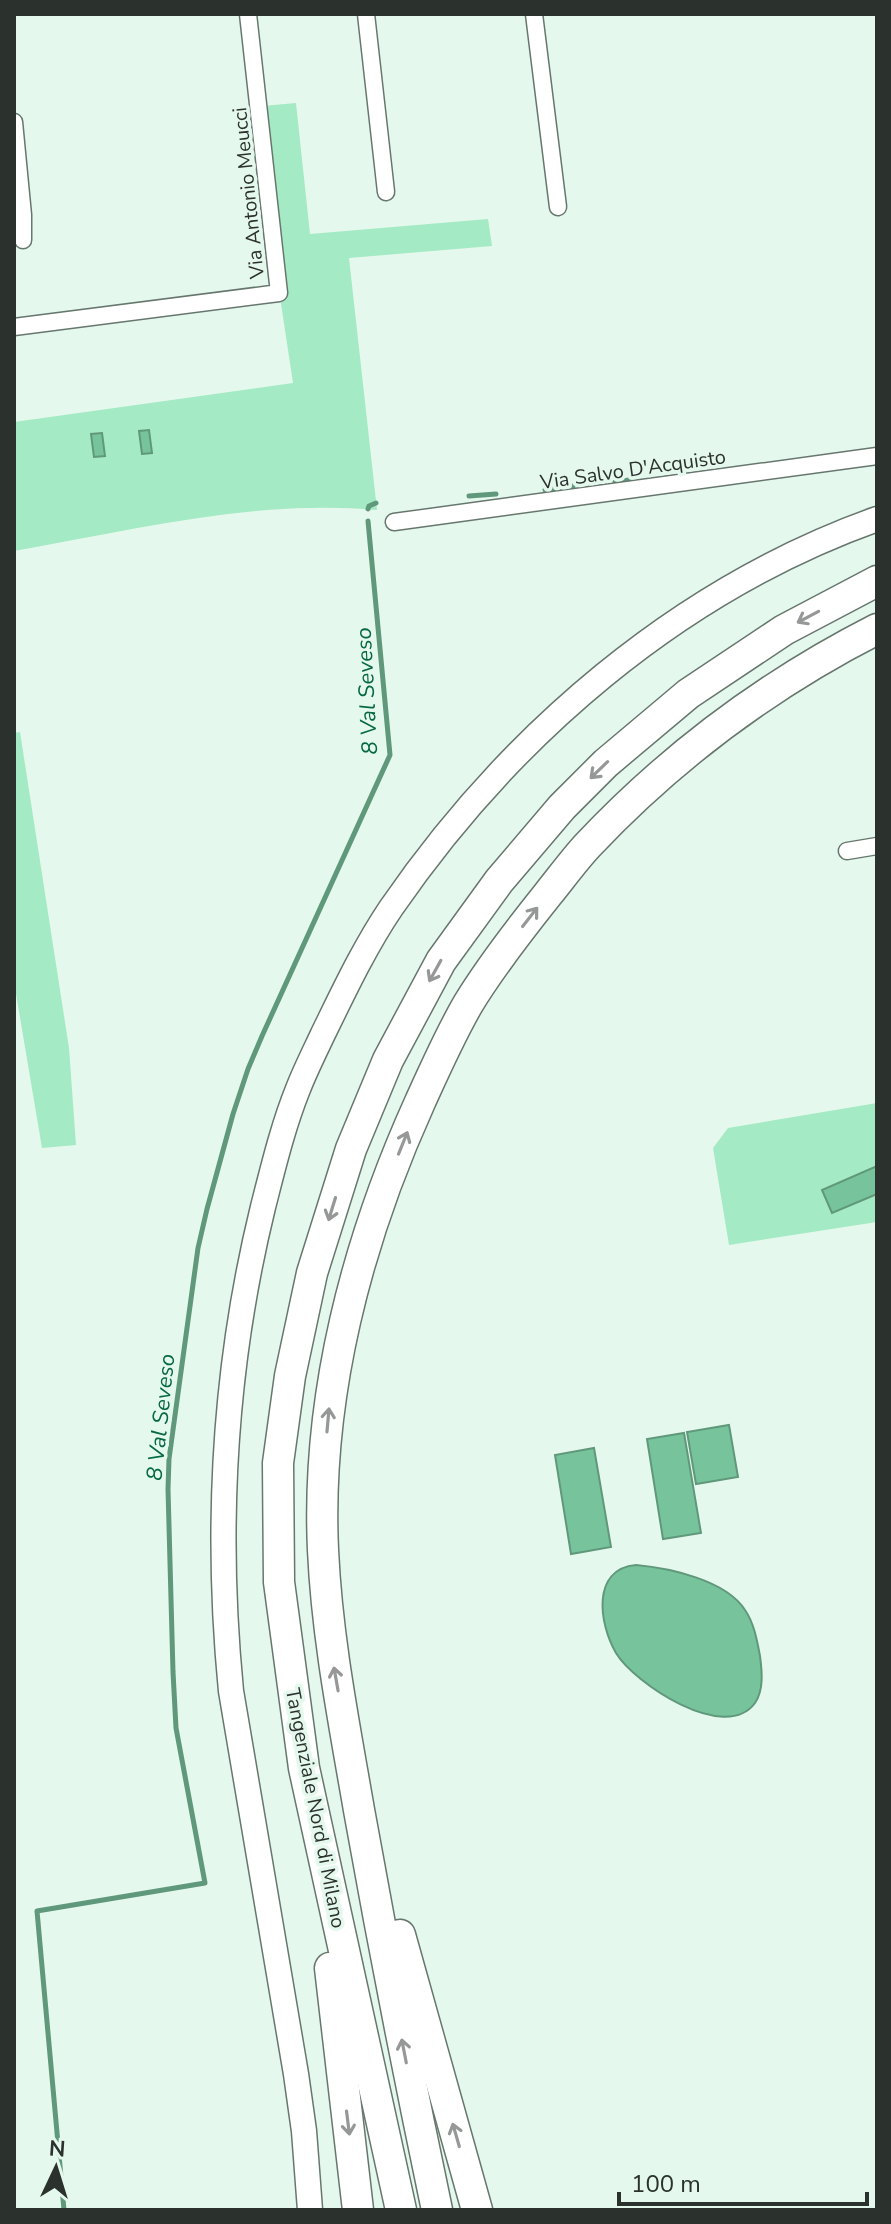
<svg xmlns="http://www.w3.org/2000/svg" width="891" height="2224" font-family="'Nunito Sans',sans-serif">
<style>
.green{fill:#a4eac4}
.water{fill:#77c49c;stroke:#60987b;stroke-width:2}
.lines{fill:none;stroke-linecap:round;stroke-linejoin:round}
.stream{stroke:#60987b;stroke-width:5}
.minor-casing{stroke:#67776e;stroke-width:19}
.secondary-casing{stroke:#67776e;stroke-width:27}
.motorway-casing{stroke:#67776e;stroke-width:33}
.minor{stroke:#fff;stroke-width:16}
.secondary{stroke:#fff;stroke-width:24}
.motorway{stroke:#fff;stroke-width:30}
.oneway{stroke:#959896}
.labels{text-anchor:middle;stroke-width:7;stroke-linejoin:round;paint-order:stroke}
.street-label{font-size:20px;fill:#2b322e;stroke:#e5f8ed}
.water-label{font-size:22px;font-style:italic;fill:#066944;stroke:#e5f8ed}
</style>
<rect width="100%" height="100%" fill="#e5f8ed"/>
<g class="green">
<path d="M296,103L310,234L488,219L492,246L349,258L377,510C255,499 134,530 14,551V422L293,383L280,297L263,106Z"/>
<polygon points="20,732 69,1048 76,1145 42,1148 14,982 14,733"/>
<polygon points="877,1103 877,1222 729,1245 713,1148 728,1128"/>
</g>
<g class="water">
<polygon points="149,430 152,453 142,454 139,431"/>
<polygon points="102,433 105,456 94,457 91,434"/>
<polygon points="877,1166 877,1194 832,1213 822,1190"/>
<polygon points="729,1425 738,1477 696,1484 687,1432"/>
<polygon points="684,1433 701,1533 663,1539 647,1439"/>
<polygon points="594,1448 611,1547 571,1554 555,1455"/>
<path d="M636,1565C669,1568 726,1580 745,1610C754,1623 757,1640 760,1656C762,1671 764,1690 755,1703C725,1744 634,1683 616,1653C599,1624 591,1569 636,1565Z"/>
</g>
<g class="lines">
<g class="stream">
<polyline points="615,482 629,480"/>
<polyline points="545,490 573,486"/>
<polyline points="469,496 496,494"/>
<polyline points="368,509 369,506 376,503"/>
<polyline points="64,2210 37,1911 205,1883 176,1728 173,1672 168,1489 169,1459 198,1248 207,1209 233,1114 248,1069 262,1036 390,755 368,521"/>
</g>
<g class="minor-casing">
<g id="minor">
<polyline points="366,14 386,192"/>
<polyline points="534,14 558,207"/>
<polyline points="14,122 23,215 23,240"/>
<polyline points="14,327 279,293 248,14"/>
<polyline points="394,522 877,456"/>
<polyline points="847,851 877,846"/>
</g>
</g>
<g class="secondary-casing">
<path id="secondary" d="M310,2210L304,2131L296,2074L231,1691C215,1528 224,1366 263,1207C273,1168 283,1126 298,1089C305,1071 314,1053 322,1036C343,993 364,948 391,908C510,735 678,590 877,519"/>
</g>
<g class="motorway-casing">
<g id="motorway">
<polyline points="400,1935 477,2210"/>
<polyline points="330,1968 358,2210"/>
<polyline points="401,2210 304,1768 279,1582 278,1463 290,1376 312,1273 351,1149 388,1060 441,961 499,881 562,807 606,763 688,694 784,630 877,581"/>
<path d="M437,2210C409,2077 383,1944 359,1810C344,1723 327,1638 323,1550C316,1396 357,1241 420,1102C435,1069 450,1035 468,1004C491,966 520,929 548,894C561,878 574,860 588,845C671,757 769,684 877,629"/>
</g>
</g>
<use href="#minor" class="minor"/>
<use href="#secondary" class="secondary"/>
<use href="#motorway" class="motorway"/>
</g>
<defs><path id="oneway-shaft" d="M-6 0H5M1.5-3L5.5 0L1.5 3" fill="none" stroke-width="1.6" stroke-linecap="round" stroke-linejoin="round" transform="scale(2)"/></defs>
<g class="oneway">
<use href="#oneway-shaft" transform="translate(808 617) rotate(152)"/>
<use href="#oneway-shaft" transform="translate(599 770) rotate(136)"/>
<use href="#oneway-shaft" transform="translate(530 917) rotate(-52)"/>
<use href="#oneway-shaft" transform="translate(435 971) rotate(119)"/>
<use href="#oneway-shaft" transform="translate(403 1143) rotate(-68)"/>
<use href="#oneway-shaft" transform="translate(332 1209) rotate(107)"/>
<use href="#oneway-shaft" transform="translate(328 1420) rotate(-85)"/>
<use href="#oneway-shaft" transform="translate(336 1679) rotate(-100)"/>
<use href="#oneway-shaft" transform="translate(404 2051) rotate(-101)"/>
<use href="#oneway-shaft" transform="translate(348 2123) rotate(83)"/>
<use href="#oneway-shaft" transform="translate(456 2135) rotate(-106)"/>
</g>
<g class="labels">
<g class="street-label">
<text transform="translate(248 193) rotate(-96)" y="7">Via Antonio Meucci</text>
<text transform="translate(633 469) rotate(-8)" y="7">Via Salvo D'Acquisto</text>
<text transform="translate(316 1808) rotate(79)" y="7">Tangenziale Nord di Milano</text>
</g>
<g class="water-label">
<text transform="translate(366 691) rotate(-93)" y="8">8 Val Seveso</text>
<text transform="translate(160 1417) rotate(-84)" y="8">8 Val Seveso</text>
</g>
</g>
<rect width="891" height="2224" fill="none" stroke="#2b322e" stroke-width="32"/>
<g transform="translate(56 2168) rotate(4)" stroke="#e5f8ed" stroke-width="6" paint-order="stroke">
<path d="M0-6L14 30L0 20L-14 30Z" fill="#2b322e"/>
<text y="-12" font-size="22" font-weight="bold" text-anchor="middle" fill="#2b322e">N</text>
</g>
<path d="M619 2192v12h248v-12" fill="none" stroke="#2b322e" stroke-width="4"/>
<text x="631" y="2192" font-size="24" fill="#2b322e" stroke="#e5f8ed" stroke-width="6" paint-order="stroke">100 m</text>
</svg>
